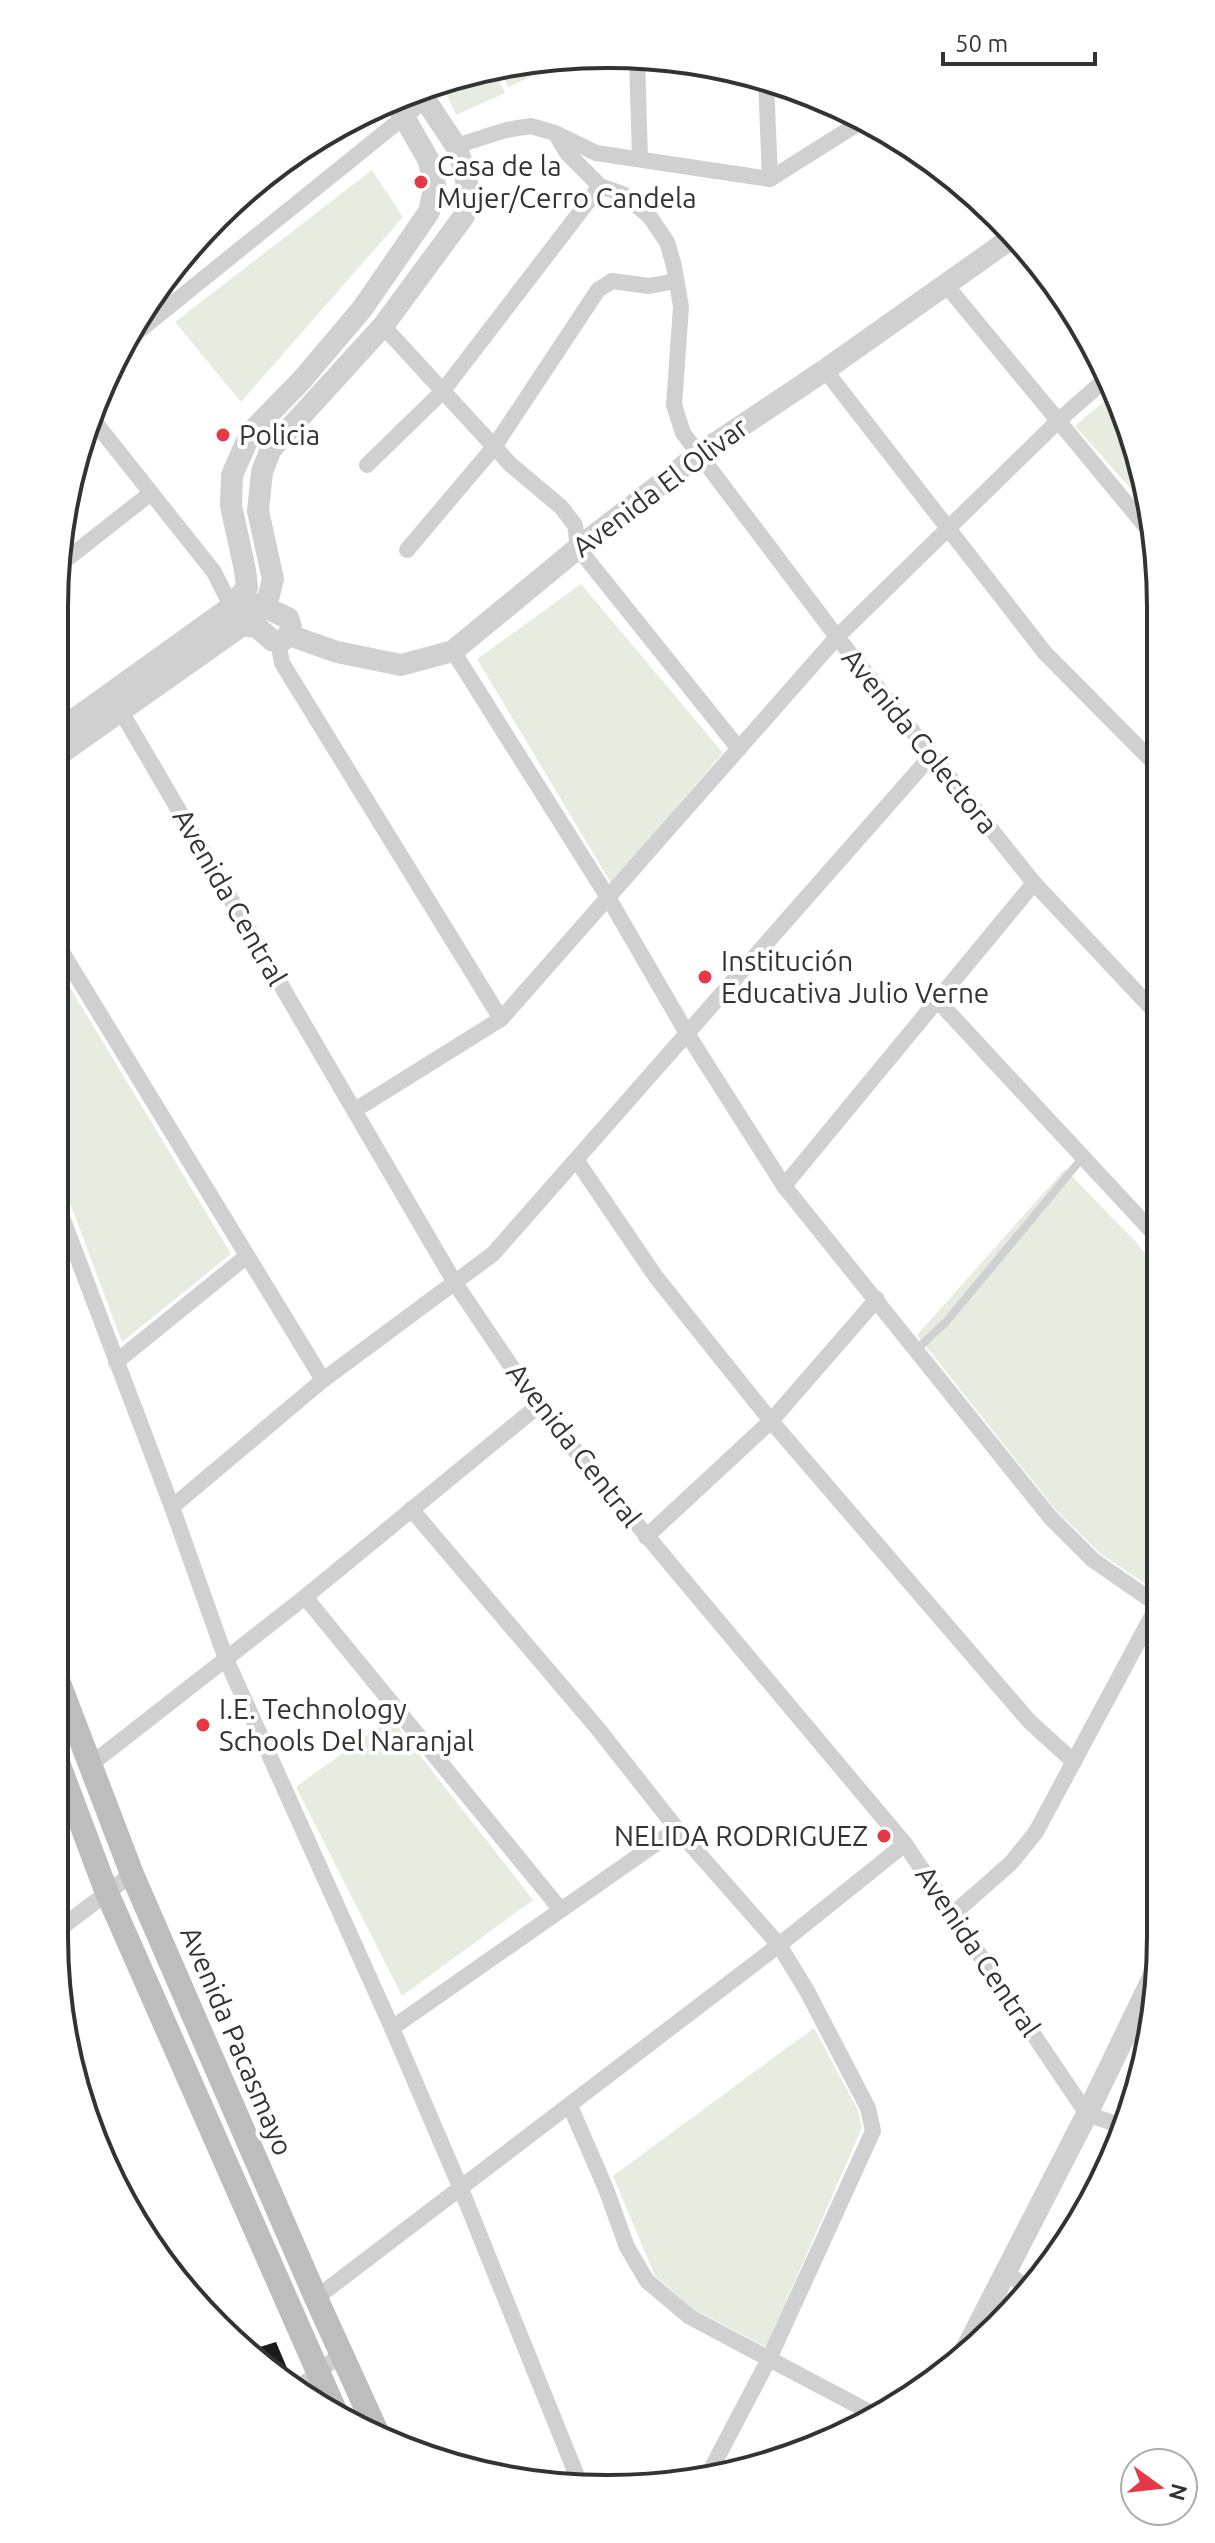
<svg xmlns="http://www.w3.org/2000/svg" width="1215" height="2543" font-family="Ubuntu,sans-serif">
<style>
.green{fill:#e6ecdf}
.building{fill:#1a1a1a}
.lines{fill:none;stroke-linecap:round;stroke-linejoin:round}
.service{stroke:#d0d0d0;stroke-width:8}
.minor{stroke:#d0d0d0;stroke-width:16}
.tertiary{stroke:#d0d0d0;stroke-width:22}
.secondary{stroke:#bdbdbd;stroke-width:24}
.poi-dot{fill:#e63946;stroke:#fff;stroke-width:3}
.labels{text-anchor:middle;stroke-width:8;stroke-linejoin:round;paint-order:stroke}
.poi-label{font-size:28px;fill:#333;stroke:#fff;text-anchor:start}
.street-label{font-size:28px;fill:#333;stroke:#fff}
.rim{fill:none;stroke:#333;stroke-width:4}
</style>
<rect width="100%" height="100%" fill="#fff"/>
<g class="green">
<polygon points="555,59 557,65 508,87 498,65"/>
<polygon points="493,67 505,93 456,115 441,82"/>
<polygon points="372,170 403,217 241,402 175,322"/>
<polygon points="1116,391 1119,396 1149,509 1075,426"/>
<polygon points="581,584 723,753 611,883 477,659"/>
<polygon points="60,971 231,1254 122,1342 54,1160 54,975"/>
<polygon points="1065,1169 1135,1241 1159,1271 1160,1578 1153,1589 1101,1554 1055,1509 917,1335"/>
<polygon points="391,1718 533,1900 402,1996 296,1787"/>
<polygon points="814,2028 858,2110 862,2128 766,2347 693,2309 655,2276 613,2176"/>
</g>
<polygon class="building" points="276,2342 287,2368 287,2373 282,2380 243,2352"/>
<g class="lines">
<polyline class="service" points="917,1349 946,1322 1083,1157"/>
<g class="minor">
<polyline points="637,57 640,159"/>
<polyline points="766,80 770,179"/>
<polyline points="555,133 567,153 600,186 623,194 650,217 667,242 674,266 681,307 674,405 683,433 837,637 1034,883 1158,1015"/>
<polyline points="456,146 506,130 531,126 555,133 596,153 770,179 862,121"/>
<polyline points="946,285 1156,539"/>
<polyline points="383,326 511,465 561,507 575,525 578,548 739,749"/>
<polyline points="125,342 425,100"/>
<polyline points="825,370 1045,653 1157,766"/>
<polyline points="90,416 214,572 235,614"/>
<polyline points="367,465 442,392 600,186"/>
<polyline points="407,550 494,447 598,290 612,281 649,286 676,281"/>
<polyline points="58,566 151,493"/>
<polyline points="278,642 282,663 501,1019"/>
<polyline points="453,651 609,899 688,1035 784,1186 1050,1517 1093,1560 1158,1605"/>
<polyline points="115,701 455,1283 538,1406 905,1844 1087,2114 1125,2127"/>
<polyline points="54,939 323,1380"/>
<polyline points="938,1001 1159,1239"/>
<polyline points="355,1110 501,1019 837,637 1057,422 1108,377"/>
<polyline points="577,1161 656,1277 771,1421 1029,1721 1074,1762"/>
<polyline points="784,1186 1034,883"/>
<polyline points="54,1196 172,1507 226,1659 392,2028 461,2189 579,2481"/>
<polyline points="116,1362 247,1256"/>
<polyline points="172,1507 323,1380 493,1254 931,756"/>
<polyline points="411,1509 599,1730 677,1829 779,1945 807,1991 868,2108 873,2131 769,2359 708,2475"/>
<polyline points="646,1537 771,1421 877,1299"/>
<polyline points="305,1597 561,1910"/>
<polyline points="90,1765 305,1597 538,1406"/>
<polyline points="953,1914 1011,1863 1036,1832 1160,1601"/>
<polyline points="54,1933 132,1874"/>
<polyline points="392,2028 677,1829"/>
<polyline points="570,2106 606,2189 627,2247 647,2281 690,2317 877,2416"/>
<polyline points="1005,2273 1031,2289"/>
<polyline points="316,2298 779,1945 905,1844"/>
<polyline points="296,2390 341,2354"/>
</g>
<g class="tertiary">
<polyline points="250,605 257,604 288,618 291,627 289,635"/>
<polyline points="242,625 257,627 273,641 282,641 289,635"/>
<polyline points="289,635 337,652 401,665 453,651 578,548 698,455 825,370 1013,237"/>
<polyline points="54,734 231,607 247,587 245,570 231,506 232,475 251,432 301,381 362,309 429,212 435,184 428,159 393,98"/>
<polyline points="54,758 251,619 268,599 273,579 258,511 262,472 271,449 383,326 464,216 469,193 462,163 456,146 418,89"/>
<polyline points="961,2359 1087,2114 1158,1967"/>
</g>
<g class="secondary">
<polyline points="54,1670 132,1874 316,2298 377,2432"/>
<polyline points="54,1752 107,1893 338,2417"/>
</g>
</g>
<g class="poi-dot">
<circle cx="421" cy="182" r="8"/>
<circle cx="223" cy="435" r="8"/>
<circle cx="705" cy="977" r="8"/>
<circle cx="203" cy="1725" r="8"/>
<circle cx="884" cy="1836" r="8"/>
</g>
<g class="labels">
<g class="poi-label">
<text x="437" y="176">Casa de la<tspan x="437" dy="32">Mujer/Cerro Candela</tspan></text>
<text x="239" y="445">Policia</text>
<text x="721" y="971">Institución<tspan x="721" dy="32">Educativa Julio Verne</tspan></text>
<text x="219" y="1719">I.E. Technology<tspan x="219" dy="32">Schools Del Naranjal</tspan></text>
<text x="868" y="1846" text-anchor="end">NELIDA RODRIGUEZ</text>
</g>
<g class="street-label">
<text transform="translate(660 487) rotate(-37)" y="10">Avenida El Olivar</text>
<text transform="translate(920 741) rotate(51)" y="10">Avenida Colectora</text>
<text transform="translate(230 897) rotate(60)" y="10">Avenida Central</text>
<text transform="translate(574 1445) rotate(52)" y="10">Avenida Central</text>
<text transform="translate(978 1951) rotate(56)" y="10">Avenida Central</text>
<text transform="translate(237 2041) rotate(67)" y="10">Avenida Pacasmayo</text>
</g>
</g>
<path d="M0 0H1215V2543H0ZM607 68H608A539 539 0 0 1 1147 607V1936A539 539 0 0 1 608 2475H607A539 539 0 0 1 68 1936V607A539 539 0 0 1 607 68Z" fill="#fff" fill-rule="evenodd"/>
<path class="rim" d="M607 68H608A539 539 0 0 1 1147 607V1936A539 539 0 0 1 608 2475H607A539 539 0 0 1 68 1936V607A539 539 0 0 1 607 68Z"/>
<g transform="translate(1159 2487) rotate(105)"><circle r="38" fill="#ffffff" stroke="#adadad" stroke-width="2"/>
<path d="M0-6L14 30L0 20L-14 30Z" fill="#e63946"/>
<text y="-12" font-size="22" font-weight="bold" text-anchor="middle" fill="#333333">N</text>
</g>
<path d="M943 52v12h152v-12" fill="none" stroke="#333333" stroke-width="4"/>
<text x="955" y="52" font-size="24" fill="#333333" stroke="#ffffff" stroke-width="6" paint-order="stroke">50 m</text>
</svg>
